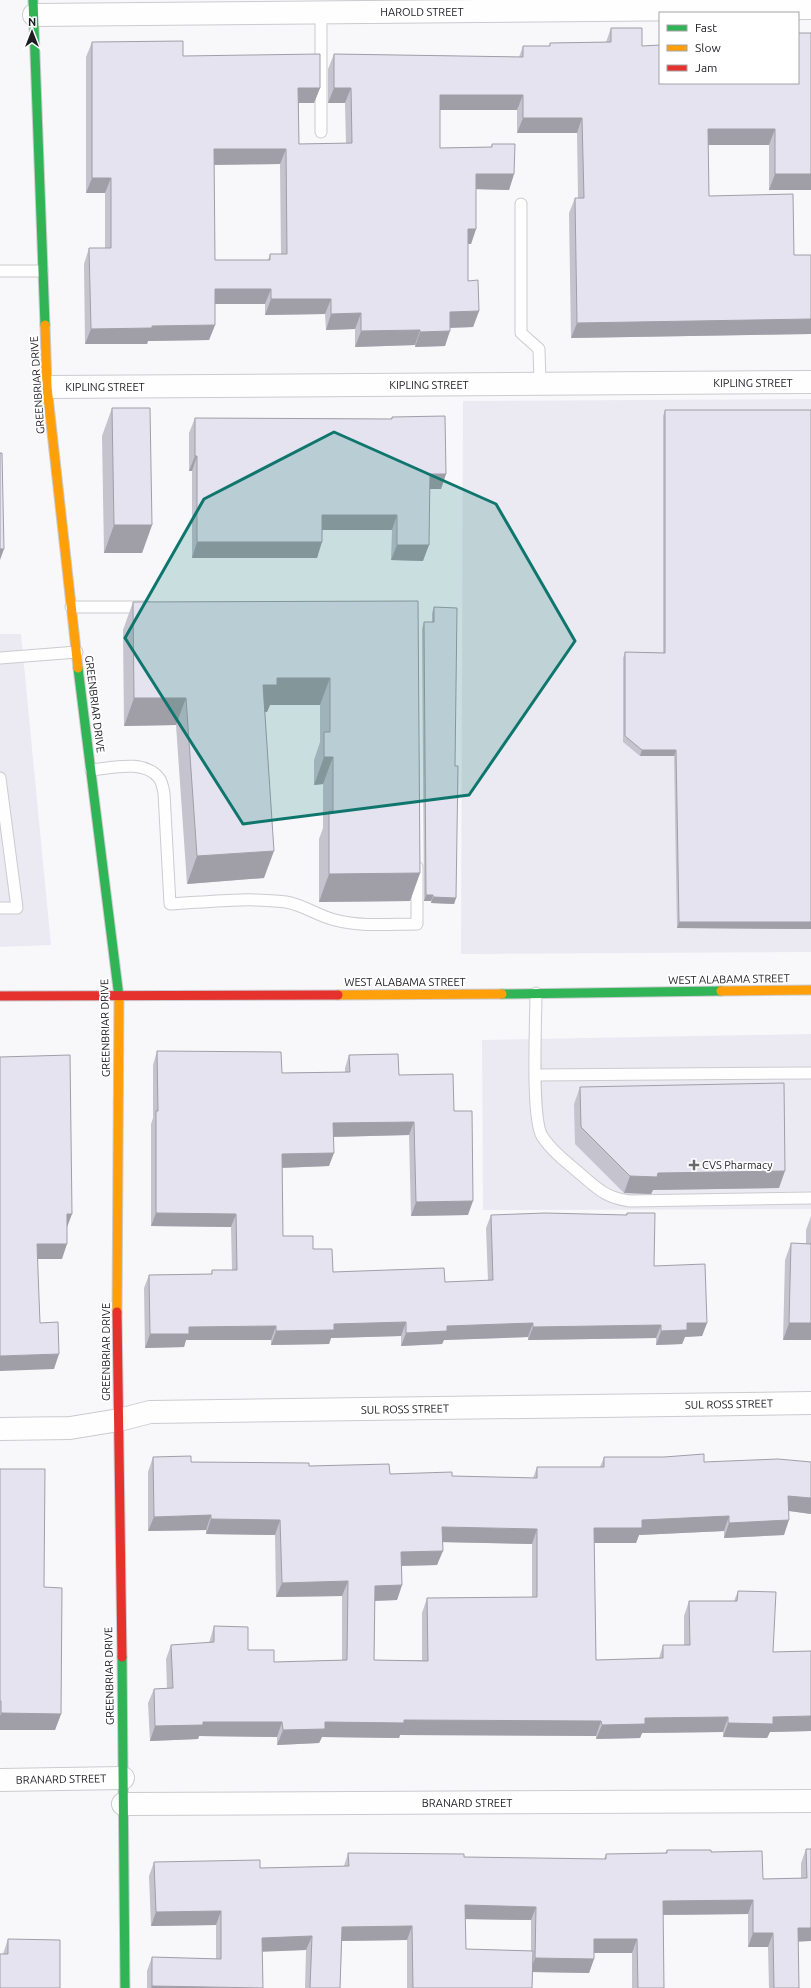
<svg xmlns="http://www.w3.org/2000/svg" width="811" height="1988" font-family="Ubuntu,sans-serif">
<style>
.built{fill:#ebeaf2}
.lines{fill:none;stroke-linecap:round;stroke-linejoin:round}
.lane-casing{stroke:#cbcbd0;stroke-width:13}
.street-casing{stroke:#cbcbd0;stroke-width:24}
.fast-casing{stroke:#cbcbd0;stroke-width:11}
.slow-casing{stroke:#cbcbd0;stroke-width:11}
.jam-casing{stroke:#cbcbd0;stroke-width:11}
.lane{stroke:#fefefe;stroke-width:11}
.street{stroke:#fefefe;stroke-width:22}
.fast{stroke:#30b455;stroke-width:9}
.slow{stroke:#ff9f0a;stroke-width:9}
.jam{stroke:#e5322d;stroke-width:9}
.wall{fill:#c4c3ce;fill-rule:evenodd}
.shaded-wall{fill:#a09fa7}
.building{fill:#e4e3ef;stroke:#a09fa7;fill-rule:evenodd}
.marked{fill:#0f766e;fill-opacity:0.2;stroke:#0f766e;stroke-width:3;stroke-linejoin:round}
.poi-dot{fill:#69696f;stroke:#fff;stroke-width:1.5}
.labels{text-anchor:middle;stroke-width:3.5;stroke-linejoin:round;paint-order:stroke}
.street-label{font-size:11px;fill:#1c1c23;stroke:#fff}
.poi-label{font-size:11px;fill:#1c1c23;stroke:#fff;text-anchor:start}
</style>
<rect width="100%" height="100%" fill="#f8f8fb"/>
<g class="built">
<polygon points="811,399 811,952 461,954 463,401"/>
<polygon points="0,634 21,634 51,945 0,947"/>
<polygon points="811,1034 811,1209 483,1210 482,1040"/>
</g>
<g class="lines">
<g class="lane-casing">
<g id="lane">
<polyline points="321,13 321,132"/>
<polyline points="521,204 521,333 539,349 540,384"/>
<polyline points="0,271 42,271"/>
<polyline points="71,607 147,607"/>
<polyline points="0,658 77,652"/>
<path d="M91,770C112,768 144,759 159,778C162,782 163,788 164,793L170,904C208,902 248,897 286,902C304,905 318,916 335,920C361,927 391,924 417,924V867"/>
<polyline points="0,778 17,908 0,908"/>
<path d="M536,993C536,1020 531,1118 542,1136C551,1150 565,1161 578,1172C597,1188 605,1198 630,1201L811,1198"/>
<polyline points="536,1075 811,1073"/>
</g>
</g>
<g class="street-casing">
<g id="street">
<polyline points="34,15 811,8"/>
<polyline points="47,387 811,382"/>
<polyline points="0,1429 70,1428 119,1420 150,1412 811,1403"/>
<polyline points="0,1780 123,1778"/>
<polyline points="123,1804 811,1801"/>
</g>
</g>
<g class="fast-casing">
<g id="fast">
<polyline points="33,0 45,325"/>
<polyline points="78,668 119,997"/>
<polyline points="502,994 721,991"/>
<polyline points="122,1657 125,1988"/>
</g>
</g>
<g class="slow-casing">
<g id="slow">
<polyline points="45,325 47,387 78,668"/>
<polyline points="721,991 811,990"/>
<polyline points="338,995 502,994"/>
<polyline points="117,1312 119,997"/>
</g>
</g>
<g class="jam-casing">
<g id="jam">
<polyline points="0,996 338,995"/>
<polyline points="117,1312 122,1657"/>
</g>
</g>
<use href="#lane" class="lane"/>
<use href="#street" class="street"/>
<use href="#fast" class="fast"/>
<use href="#slow" class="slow"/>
<use href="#jam" class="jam"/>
</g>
<g class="wall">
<path d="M611,28L642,46L798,83L811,190H769V145H708L709,196L794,255H811V334L571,338L569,213L575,198H578L577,133H517V110H440V148L491,147L492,144L514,174L509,190L476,189V229L471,244H468V281L479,311L473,327L450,328L445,346L415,347V345L355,347V329L326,330L325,314L265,315V304H215V325L209,340L148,341L147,344H85L84,264L89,248H105V193H86V57L92,42L183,56L320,88L314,103H299V144L346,143L345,103H328V69L334,54L519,57L523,46H549L550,43L606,42ZM280,164L281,254H270L268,260H215L214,165Z"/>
<polygon points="112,408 152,525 142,553 104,553 102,436"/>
<polygon points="665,410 811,929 677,928 674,756 640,756 623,742 623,658 625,652 663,653 663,416"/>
<polygon points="392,417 446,474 441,489 430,489 423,561 391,560 392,530 322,530 317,558 192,558 192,471 189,471 189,433 195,418 391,419"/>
<polygon points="418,601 420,873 410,901 319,902 319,839 323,828 323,784 314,785 314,760 320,742 320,705 270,705 267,712 265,712 264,878 187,884 176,725 124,726 123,630 133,602"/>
<polygon points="434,607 455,766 456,898 454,904 431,903 431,901 424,901 422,629 424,622 432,622 432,613"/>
<polygon points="157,1051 282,1073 345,1072 345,1068 349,1055 399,1075 454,1111 468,1215 411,1216 409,1135 333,1137 329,1166 282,1168 283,1236 313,1249 333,1272 445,1282 488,1281 486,1228 491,1215 626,1215 627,1213 654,1266 707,1323 702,1336 685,1337 682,1344 656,1345 656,1338 528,1340 528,1337 444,1340 442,1344 401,1346 401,1336 331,1338 329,1344 271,1345 271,1340 186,1340 184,1347 145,1348 144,1288 149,1275 211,1274 212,1270 232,1270 231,1227 151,1226 151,1124 153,1118 153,1065"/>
<polygon points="580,1087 779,1188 653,1190 651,1194 624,1193 575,1144 574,1104"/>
<polygon points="811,1216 811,1340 783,1340 785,1260 791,1243 806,1244 806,1230"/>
<path d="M153,1457L191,1462L309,1466L390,1474L452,1476L533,1478L537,1467H600L604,1457L704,1462H811V1514L789,1511L784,1535L724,1538V1531L639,1535L636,1543H594L596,1660L659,1658L663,1645H684V1616L689,1601H734L738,1591L773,1652L811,1651V1731L770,1732L767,1738L723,1737V1732L642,1733L640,1738L596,1739V1736L400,1735L399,1738L322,1737L319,1743L277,1745V1737L199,1736L198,1739L150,1741L148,1703L154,1689L167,1688L166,1659L171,1645L209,1643L214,1626L248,1650L274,1662L342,1660V1596L276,1597L275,1535L206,1534V1530L148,1531V1472ZM443,1542L532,1544V1597L427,1598L422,1613V1660H374L375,1601L397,1600L402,1585V1566L437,1565Z"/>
<polygon points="0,1469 44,1587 61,1714 55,1730 0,1730"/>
<path d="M806,1849H811L798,1942L799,1988H769L768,1947H748V1914L663,1915L664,1988H632V1953H594V1959L589,1973L533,1972L532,1988H407V1940L342,1941L340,1988H305L306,1950L262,1951L263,1988H147V1971L152,1957L216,1959V1925L151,1926L149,1876L154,1862L260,1868L344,1866L348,1853L464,1857L604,1859L606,1854L665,1853L667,1850L711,1852L763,1879L801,1878V1863ZM465,1919L531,1920V1951L466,1949Z"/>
<polygon points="8,1939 60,1988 3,1954"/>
</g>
<g class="shaded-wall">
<polygon points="298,88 320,88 314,103 293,103"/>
<polygon points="334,88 351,88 345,103 328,103"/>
<polygon points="440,95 523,95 517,110 434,110"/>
<polygon points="523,118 582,118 577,133 517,133"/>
<polygon points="708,129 775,129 769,145 702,145"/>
<polygon points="214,149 286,149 280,164 209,165"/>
<polygon points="476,174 514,174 509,190 471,189"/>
<polygon points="775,174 811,174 811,190 769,190"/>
<polygon points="92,178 111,178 105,193 86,193"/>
<polygon points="468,229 476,229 471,244 462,244"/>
<polygon points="215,289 271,289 265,304 209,304"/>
<polygon points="271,299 331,299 325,314 265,315"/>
<polygon points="479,311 473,327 444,328 450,312"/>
<polygon points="361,313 355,329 326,330 331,314"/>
<polygon points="811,319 811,334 571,338 577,323"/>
<polygon points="215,325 209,340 148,341 147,344 85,344 91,329 152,326"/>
<polygon points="420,330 415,345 355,347 361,331"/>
<polygon points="450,331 445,346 415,347 420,332"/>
<polygon points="195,456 197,456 192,471 189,471"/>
<polygon points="430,474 446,474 441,489 424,489"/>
<polygon points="322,515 397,515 392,530 317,530"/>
<polygon points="114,525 152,525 142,553 104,553"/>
<polygon points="197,542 322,542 317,558 192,558"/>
<polygon points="397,545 429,545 423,561 391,560"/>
<polygon points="0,549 4,549 0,560"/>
<polygon points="277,678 330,678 320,705 270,705 267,712 253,712 263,685"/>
<polygon points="134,698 186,698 176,725 124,726"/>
<polygon points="642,750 676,750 674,756 640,756"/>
<polygon points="324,757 333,757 323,784 314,785"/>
<polygon points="274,851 264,878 187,884 197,856"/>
<polygon points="420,873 410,901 319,902 329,874"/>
<polygon points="426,895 433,895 431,901 424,901"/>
<polygon points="433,897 456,898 454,904 431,903"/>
<polygon points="679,922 811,922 811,929 677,928"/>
<polygon points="414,1122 409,1135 328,1137 333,1123"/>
<polygon points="334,1153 329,1166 277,1168 282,1154"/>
<polygon points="785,1171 779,1188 653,1190 651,1194 624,1193 630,1176 658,1173"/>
<polygon points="473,1201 468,1215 411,1216 416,1202"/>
<polygon points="156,1213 236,1214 231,1227 151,1226"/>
<polygon points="67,1214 72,1214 66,1230"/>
<polygon points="37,1244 67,1244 62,1259 32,1259"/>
<polygon points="406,1322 401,1336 331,1338 329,1344 271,1345 276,1331 334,1324"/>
<polygon points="533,1323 528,1337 444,1340 442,1344 401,1346 406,1333 447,1326"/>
<polygon points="687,1323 707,1323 702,1336 685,1337 682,1344 656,1345 661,1331"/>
<polygon points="789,1323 811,1323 811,1340 783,1340"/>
<polygon points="661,1325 656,1338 528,1340 533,1327"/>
<polygon points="276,1326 271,1340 186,1340 184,1347 145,1348 150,1334 189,1327"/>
<polygon points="59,1354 54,1369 0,1371 0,1356"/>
<polygon points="788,1496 811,1498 811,1514 782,1510"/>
<polygon points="211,1515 206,1530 148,1531 154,1517"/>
<polygon points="729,1516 724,1531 639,1535 636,1543 589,1543 594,1528 642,1520"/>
<polygon points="211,1519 280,1520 275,1535 206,1534"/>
<polygon points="789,1520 784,1535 724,1538 729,1523"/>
<polygon points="442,1527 537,1529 532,1544 437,1542"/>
<polygon points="443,1551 437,1565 396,1566 401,1552"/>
<polygon points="348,1581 342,1596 276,1597 282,1583"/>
<polygon points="402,1585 397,1600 370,1601 375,1586"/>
<polygon points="1,1713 61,1714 55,1730 0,1730 0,1716"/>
<polygon points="811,1716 811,1731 770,1732 767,1738 723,1737 728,1723 773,1717"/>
<polygon points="728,1717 723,1732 642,1733 640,1738 596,1739 602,1725 645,1718"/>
<polygon points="404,1720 601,1721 596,1736 400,1735 399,1738 322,1737 319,1743 277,1745 283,1730 325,1722"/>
<polygon points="203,1722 282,1722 277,1737 199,1736 198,1739 150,1741 155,1726"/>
<polygon points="753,1900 748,1914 658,1915 663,1901"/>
<polygon points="465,1905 536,1907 531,1920 460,1919"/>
<polygon points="221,1911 216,1925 151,1926 156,1912"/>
<polygon points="412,1926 407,1940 337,1941 342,1927"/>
<polygon points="798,1928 811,1928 811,1941 793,1942"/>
<polygon points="753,1933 773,1933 768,1947 748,1947"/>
<polygon points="312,1936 306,1950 257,1952 262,1938"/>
<polygon points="594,1939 637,1939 632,1953 589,1953"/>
<polygon points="535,1958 594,1959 589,1973 530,1972"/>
<polygon points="152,1986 243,1988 151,1988"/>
</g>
<g class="building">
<path d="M611,28H642V46L660,45V83H798V33H811V174H775V129H708L709,196L793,194L794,255H811V319L577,323L575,198H584L582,118H523V95H440V148L492,147V144H515L514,174H476V229H468V281L478,280L479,311L450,312V331L420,332V330L361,331V313L331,314V299H271V289H215V325L152,326V328L91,329L89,248H111V178H92V42L183,41V56L320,54V88H298L299,144L352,143L351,88H334V54L523,57V46H550V43L611,42ZM214,149H286L287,254H270V260H215Z"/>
<polygon points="112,408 150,408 152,525 114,525"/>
<polygon points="665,410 811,410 811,922 679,922 676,750 642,750 625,736 625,652 665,653"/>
<polygon points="445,416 446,474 430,474 429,545 397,545 397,515 322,515 322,542 197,542 197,456 195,456 195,418 392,419 392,417"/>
<polygon points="0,453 2,453 4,549 0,549"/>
<polygon points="418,601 420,873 329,874 329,811 333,811 333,757 324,757 324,732 330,732 330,678 277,678 277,685 263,685 274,851 197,856 186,698 134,698 133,602"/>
<polygon points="434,607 457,608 455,766 458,766 456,898 433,897 433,895 426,895 424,622 434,622"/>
<polygon points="157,1051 281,1052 282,1073 350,1072 349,1055 398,1054 399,1075 453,1074 454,1111 472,1111 473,1201 416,1202 414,1122 333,1123 334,1153 282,1154 283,1236 313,1236 313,1249 332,1249 333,1272 444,1268 445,1282 493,1280 491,1215 545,1213 627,1215 627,1213 655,1213 654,1266 705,1264 707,1323 687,1323 687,1330 661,1331 661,1325 533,1327 533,1323 447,1326 447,1331 406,1333 406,1322 334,1324 334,1330 276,1331 276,1326 189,1327 189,1334 150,1334 149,1275 212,1274 212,1270 237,1270 236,1214 156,1213 156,1111 158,1111"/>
<polygon points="70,1055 72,1214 67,1214 67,1244 37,1244 40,1323 58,1322 59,1354 0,1356 0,1057"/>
<polygon points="784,1083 785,1171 658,1173 657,1177 630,1176 581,1127 580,1087"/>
<polygon points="791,1243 811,1244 811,1323 789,1323"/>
<path d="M704,1454V1462L778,1459L811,1462V1498L788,1496L789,1520L729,1523V1516L642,1520V1528H594L596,1660L663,1658V1645H690L689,1601H737L738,1591L776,1592L773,1652L811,1651V1716L773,1717V1724L728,1723V1717L645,1718V1724L602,1725L601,1721L404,1720V1723L325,1722V1729L283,1730L282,1722H203V1725L155,1726L154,1689L173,1688L171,1645L214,1642V1626L248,1627V1650H274V1662L347,1660L348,1581L282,1583L280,1520L211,1519V1515L154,1517L153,1457L191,1456V1462L309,1463V1466L389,1464L390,1474L452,1472V1476L537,1478V1467H604V1457H664ZM442,1527L537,1529V1597L427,1598L428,1661L374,1660L375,1586L402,1585L401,1552L443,1551Z"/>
<polygon points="0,1469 45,1469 44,1587 62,1588 61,1714 1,1713 1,1701 0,1701"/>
<polygon points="806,1849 811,1849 811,1928 798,1928 799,1988 774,1988 773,1933 753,1933 753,1900 663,1901 664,1988 638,1988 637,1939 594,1939 594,1959 535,1958 536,1907 465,1905 466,1949 533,1951 532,1988 413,1988 412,1926 342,1927 340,1988 310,1988 312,1936 262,1938 263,1988 152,1986 152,1957 221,1959 221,1911 156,1912 154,1862 260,1860 260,1868 349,1866 348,1853 464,1854 464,1857 606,1859 606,1854 667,1853 667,1850 711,1850 711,1852 762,1851 763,1879 807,1878"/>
<polygon points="8,1939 60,1940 60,1988 0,1988 0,1954 8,1954"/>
</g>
<path class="marked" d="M334,432L496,504L575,641L469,795L243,824L125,638L204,499Z"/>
<path class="poi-dot" d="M692 1159h4v4h4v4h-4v4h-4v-4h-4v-4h4z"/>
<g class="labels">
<g class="street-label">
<text x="422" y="16">HAROLD STREET</text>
<text x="753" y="387">KIPLING STREET</text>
<text transform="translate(37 385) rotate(-94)" y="4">GREENBRIAR DRIVE</text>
<text x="429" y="389">KIPLING STREET</text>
<text x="105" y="391">KIPLING STREET</text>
<text transform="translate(95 704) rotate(83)" y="4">GREENBRIAR DRIVE</text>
<text transform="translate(729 979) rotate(-1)" y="4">WEST ALABAMA STREET</text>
<text x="405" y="986">WEST ALABAMA STREET</text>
<text transform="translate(105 1028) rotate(-91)" y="4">GREENBRIAR DRIVE</text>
<text transform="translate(106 1352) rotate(-90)" y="4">GREENBRIAR DRIVE</text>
<text transform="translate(729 1404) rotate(-1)" y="4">SUL ROSS STREET</text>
<text transform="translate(405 1409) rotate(-1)" y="4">SUL ROSS STREET</text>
<text transform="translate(109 1676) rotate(-91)" y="4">GREENBRIAR DRIVE</text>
<text transform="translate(61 1779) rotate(-1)" y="4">BRANARD STREET</text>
<text x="467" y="1807">BRANARD STREET</text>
</g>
<g class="poi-label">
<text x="702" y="1169">CVS Pharmacy</text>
</g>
</g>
<rect x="659" y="12" width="140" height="72" fill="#ffffff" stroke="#a4a4a7"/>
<rect x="667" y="25" width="20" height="6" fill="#30b455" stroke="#a4a4a7"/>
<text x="695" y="32" font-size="12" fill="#1c1c23">Fast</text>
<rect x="667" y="45" width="20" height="6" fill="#ff9f0a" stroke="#a4a4a7"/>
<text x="695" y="52" font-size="12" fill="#1c1c23">Slow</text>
<rect x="667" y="65" width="20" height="6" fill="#e5322d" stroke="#a4a4a7"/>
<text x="695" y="72" font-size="12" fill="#1c1c23">Jam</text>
<g transform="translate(32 32)" stroke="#ffffff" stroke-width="3" paint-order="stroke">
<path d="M0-3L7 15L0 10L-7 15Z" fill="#1c1c23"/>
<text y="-6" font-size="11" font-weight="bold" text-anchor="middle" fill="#1c1c23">N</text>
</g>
</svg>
